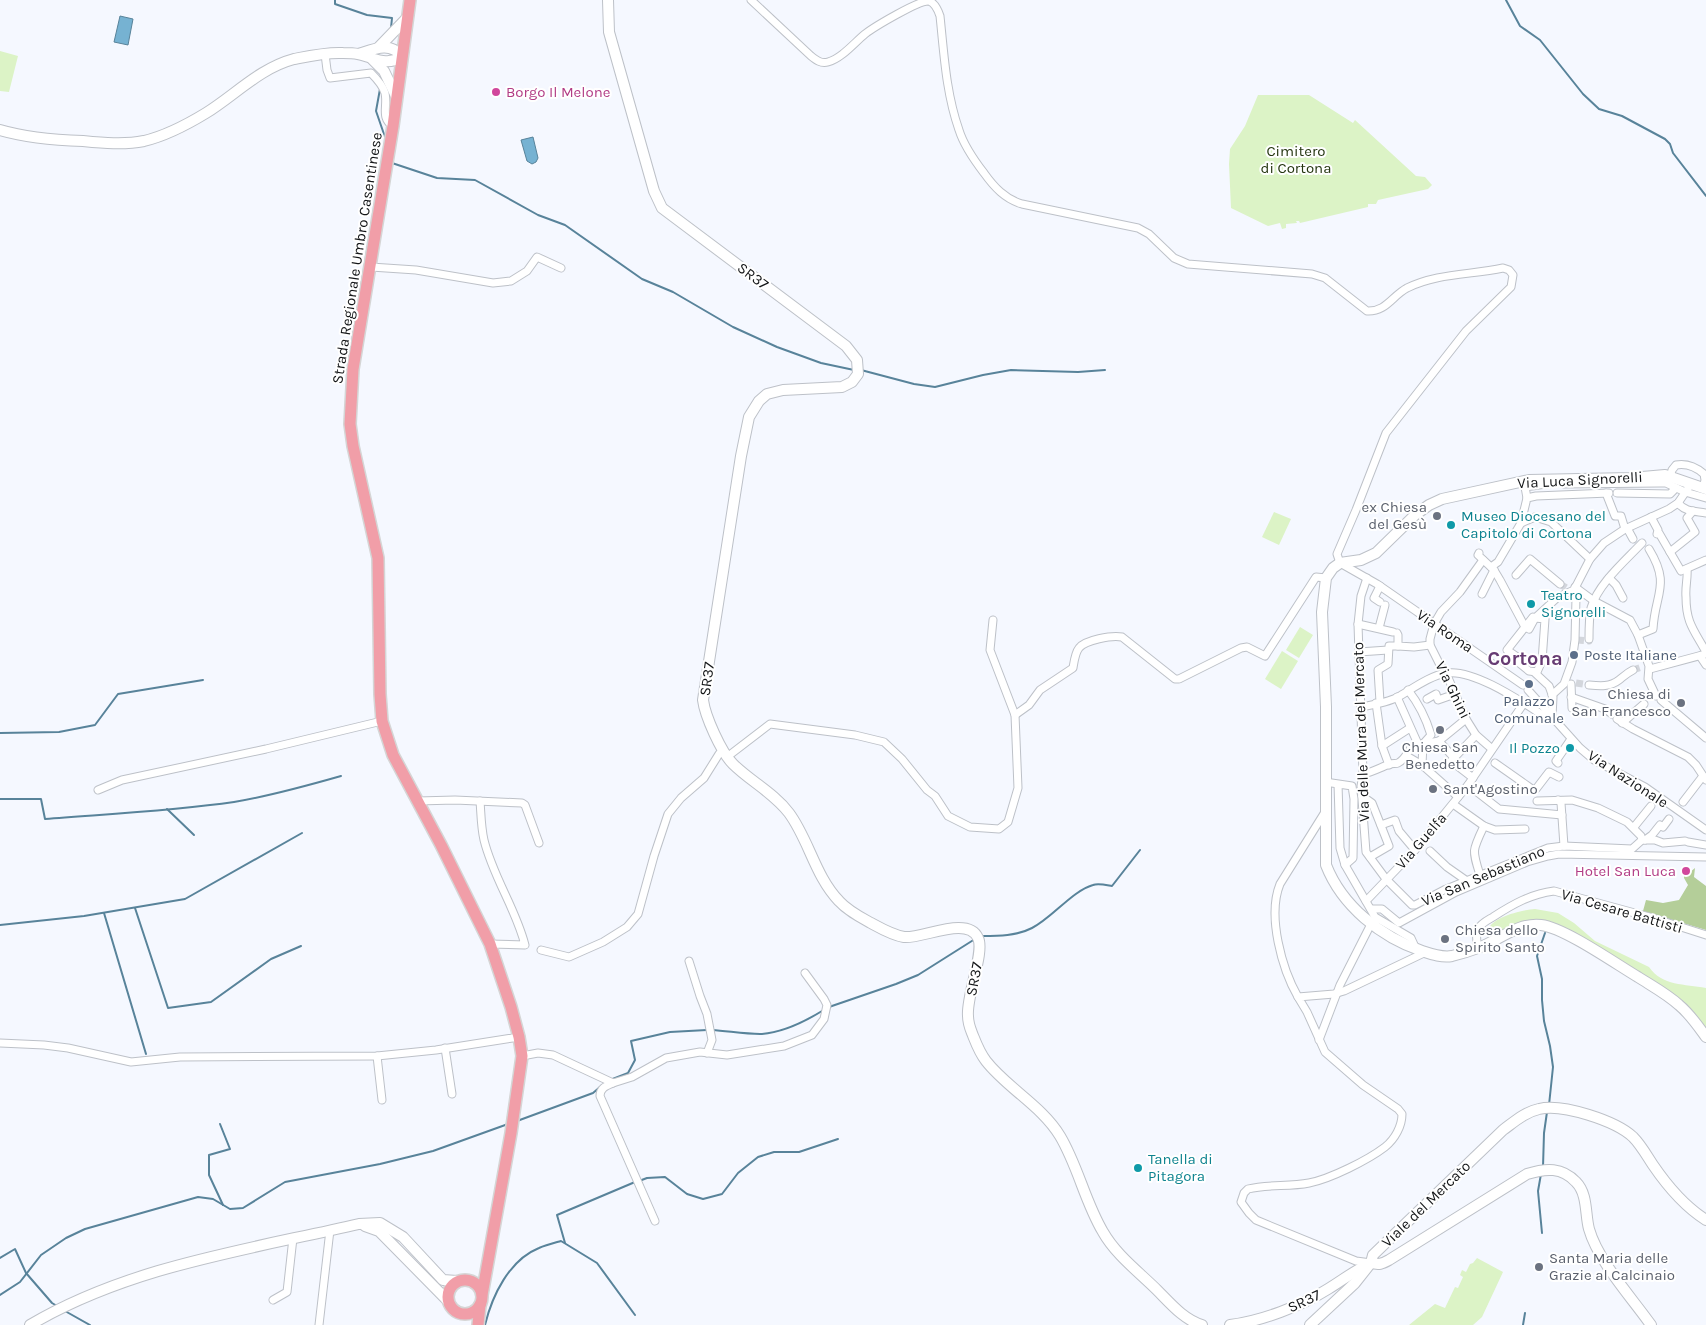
<svg xmlns="http://www.w3.org/2000/svg" width="1706" height="1325" font-family="Karla,sans-serif">
<style>
.green{fill:#dcf3c6}
.forest{fill:#b4ce99}
.water{fill:#76b2d2;stroke:#58839a}
.lines{fill:none;stroke-linecap:round;stroke-linejoin:round}
.stream{stroke:#58839a;stroke-width:2}
.street-tunnel{stroke:#d3d6dc;stroke-width:7;stroke-dasharray:7 3.5;stroke-linecap:butt}
.street-casing{stroke:#bdc1c8;stroke-width:9}
.secondary-casing{stroke:#bdc1c8;stroke-width:12}
.primary-casing{stroke:#d5d5d5;stroke-width:14}
.street{stroke:#fff;stroke-width:7}
.secondary{stroke:#fff;stroke-width:10}
.primary{stroke:#f19ea8;stroke-width:11}
.hotel-dot{fill:#d1479c;stroke:#fff;stroke-width:2}
.worship-dot{fill:#6b7280;stroke:#fff;stroke-width:2}
.culture-dot{fill:#0f9aa8;stroke:#fff;stroke-width:2}
.service-dot{fill:#5c6f8a;stroke:#fff;stroke-width:2}
.labels{text-anchor:middle;stroke-width:4;stroke-linejoin:round;paint-order:stroke}
.hotel-label{font-size:15px;fill:#b23c85;stroke:#fff;text-anchor:start}
.park-label{font-size:15px;fill:#24350f;stroke:#fff}
.street-label{font-size:15px;fill:#131517;stroke:#fff}
.worship-label{font-size:15px;fill:#5b616d;stroke:#fff;text-anchor:start}
.culture-label{font-size:15px;fill:#0d838f;stroke:#fff;text-anchor:start}
.service-label{font-size:15px;fill:#4e5e75;stroke:#fff;text-anchor:start}
.district-label{font-size:20px;font-weight:bold;fill:#673c73;stroke:#fff}
</style>
<rect width="100%" height="100%" fill="#f5f8ff"/>
<g class="green">
<polygon points="0,51 18,56 9,92 0,91"/>
<polygon points="1258,95 1309,95 1353,123 1355,120 1416,176 1425,177 1432,185 1428,189 1378,200 1376,204 1368,204 1368,207 1300,223 1299,221 1296,221 1297,223 1286,224 1286,228 1282,229 1280,223 1268,226 1231,208 1229,164 1230,149 1245,126"/>
<polygon points="1274,512 1291,519 1279,545 1262,537"/>
<polygon points="1300,627 1313,635 1299,658 1286,650"/>
<polygon points="1282,651 1298,661 1281,689 1265,679"/>
<path d="M1535,909L1558,913L1574,923L1595,941L1649,967C1662,986 1685,984 1706,988V1030L1693,1011L1673,994L1556,925L1492,936L1487,933C1489,917 1522,910 1535,909Z"/>
<polygon points="1477,1258 1503,1272 1482,1317 1473,1325 1409,1325 1435,1304 1445,1308 1455,1287 1458,1288 1463,1277 1460,1275 1462,1270 1466,1272 1470,1264 1473,1263"/>
</g>
<polygon class="forest" points="1695,868 1694,877 1706,886 1706,930 1643,911 1646,900 1663,903 1679,900 1688,885 1684,878 1684,873 1689,873"/>
<g class="water">
<polygon points="120,16 133,19 128,45 114,42"/>
<polygon points="533,137 538,158 536,162 532,164 527,161 521,140"/>
</g>
<g class="lines">
<g class="stream">
<polyline points="335,0 335,4 367,15 392,18 391,28"/>
<polyline points="1506,0 1520,26 1540,40 1583,94 1599,109 1622,116 1665,139 1670,144 1673,153 1706,196"/>
<polyline points="380,89 376,111 386,140"/>
<polyline points="392,163 437,178 475,180 538,215 565,225 642,279 673,292 733,327 777,347 821,363 854,370"/>
<polyline points="861,370 914,384 935,387 983,375 1011,370 1078,372 1105,370"/>
<polyline points="0,733 59,732 95,725 118,694 203,680"/>
<path d="M0,799H41L45,819C108,814 172,811 234,802C270,796 306,786 341,776"/>
<polyline points="167,809 194,835"/>
<polyline points="135,908 168,1008 211,1002 271,959 301,946"/>
<polyline points="104,913 146,1054"/>
<polyline points="0,925 84,916 185,899 302,833"/>
<polyline points="1545,933 1537,956 1542,979 1542,1000 1544,1021 1550,1046 1553,1067 1549,1105"/>
<path d="M982,936C998,936 1017,936 1032,928C1052,918 1072,891 1093,885C1098,883 1106,885 1112,886L1140,850"/>
<polyline points="829,1007 896,984 918,975 975,939"/>
<path d="M712,1030C728,1031 744,1034 760,1034C782,1033 804,1022 822,1011"/>
<polyline points="610,1080 628,1073 635,1060 631,1041 670,1032 707,1030"/>
<polyline points="517,1121 593,1093 600,1087"/>
<polyline points="220,1124 230,1149 209,1155 209,1175 223,1205"/>
<polyline points="1543,1167 1544,1133 1547,1112"/>
<polyline points="1541,1174 1538,1191 1542,1233"/>
<polyline points="639,1181 647,1178 665,1177 687,1194 703,1199 722,1194 738,1173 758,1157 774,1152 799,1152 838,1139"/>
<polyline points="565,1243 557,1215 635,1182"/>
<polyline points="0,1258 15,1249 26,1273 52,1303 57,1306"/>
<polyline points="0,1295 20,1282 41,1255 66,1238 85,1229 198,1197 213,1199 230,1209 243,1208 285,1182 380,1164 433,1151 508,1124"/>
<polyline points="65,1311 90,1325"/>
<path d="M485,1325C492,1296 509,1260 539,1248C546,1245 554,1243 561,1241L597,1263L635,1315"/>
<polyline points="1523,1325 1525,1313"/>
</g>
<g class="street-tunnel">
<polyline points="1560,584 1568,589"/>
<polyline points="1577,640 1589,641 1589,639"/>
<polyline points="1633,670 1642,667"/>
<polyline points="1576,683 1589,685"/>
</g>
<g class="street-casing">
<g id="street">
<path d="M751,0L811,56C816,60 821,64 828,62C842,58 854,43 865,34C874,27 919,0 929,1C935,3 938,10 940,16C944,54 946,93 959,130C964,146 974,160 984,173C994,187 1005,199 1022,204L1138,228L1149,234L1174,258L1188,264L1312,274L1325,278L1367,311C1386,312 1392,296 1407,288C1437,273 1471,275 1503,268L1509,270L1513,275L1511,287L1466,331L1386,433L1356,510L1337,554L1340,563L1377,584L1523,685"/>
<path d="M325,54L327,70L330,78L371,73C376,78 383,86 385,93C388,106 380,118 393,126"/>
<polyline points="371,267 416,270 493,283 511,281 527,271 537,257 561,268"/>
<path d="M1670,477L1672,470L1676,465C1687,463 1696,467 1704,474L1705,480L1703,488"/>
<polyline points="1564,484 1660,483 1666,483 1685,492 1706,498"/>
<polyline points="1606,493 1615,516 1621,516 1625,529"/>
<polyline points="1617,493 1670,494 1676,488"/>
<polyline points="1527,498 1525,487 1546,484"/>
<path d="M1678,503C1685,512 1695,511 1706,513"/>
<polyline points="1651,517 1658,530 1657,534 1659,533 1681,571 1706,560"/>
<polyline points="1521,523 1535,517 1551,522 1590,559"/>
<polyline points="1627,528 1633,539"/>
<polyline points="1670,552 1695,532 1687,518 1693,511"/>
<polyline points="1479,553 1478,555 1494,570 1500,580 1525,627 1529,629 1535,618 1558,597 1574,590 1590,559 1604,543 1625,529 1669,509 1678,503 1691,484"/>
<polyline points="1483,560 1460,592 1441,612 1434,624 1430,639 1430,645 1439,663 1446,673 1466,719 1476,735 1492,749"/>
<polyline points="1491,567 1498,562 1521,523 1527,498 1536,496 1609,493"/>
<path d="M1687,569C1688,578 1685,587 1686,597C1686,623 1694,630 1706,652"/>
<polyline points="1516,575 1530,559 1560,584"/>
<polyline points="1367,578 1361,596 1358,624 1363,774 1361,786 1366,852 1386,879 1412,905 1415,905 1444,890 1548,848 1564,846 1632,849 1642,840 1641,836 1627,822 1598,808 1572,800 1537,801"/>
<polyline points="1609,578 1616,585 1623,598"/>
<polyline points="1380,586 1374,598 1380,602"/>
<polyline points="1575,587 1594,601 1630,620 1638,635 1649,666 1648,679 1656,696"/>
<polyline points="1482,594 1494,570"/>
<polygon points="1533,617 1535,618 1545,619 1542,661 1537,672 1529,671 1518,662 1520,659 1507,650"/>
<polyline points="1358,624 1393,632"/>
<polyline points="1379,628 1385,605"/>
<polyline points="1397,633 1398,635 1398,646 1414,647 1430,645"/>
<path d="M1638,635L1653,629C1655,593 1671,585 1649,549"/>
<path d="M1589,639C1589,629 1589,618 1591,608C1598,584 1625,561 1642,543"/>
<polyline points="1359,652 1388,650"/>
<polyline points="1700,656 1706,665"/>
<polyline points="1650,669 1706,654"/>
<polyline points="1534,672 1549,686 1553,697 1552,717"/>
<polyline points="1571,684 1572,708"/>
<path d="M1589,685C1600,686 1610,687 1619,680C1624,676 1627,673 1633,670"/>
<polyline points="1528,690 1580,748 1594,760 1645,787 1706,830"/>
<polyline points="1552,695 1564,684 1572,662 1575,640 1576,597 1574,590"/>
<polyline points="1397,697 1418,744"/>
<polyline points="1571,697 1605,709 1612,714"/>
<polyline points="1427,699 1436,694 1438,700 1455,694"/>
<polyline points="1661,700 1706,738"/>
<polyline points="1380,702 1378,670 1388,664 1389,646 1398,646"/>
<polyline points="1376,703 1382,746 1389,765"/>
<path d="M1361,707C1372,705 1389,702 1398,697C1412,689 1431,675 1447,673C1473,669 1519,700 1541,714L1551,716"/>
<path d="M1015,715L1029,705L1040,690L1073,668C1074,662 1075,653 1079,648C1085,640 1112,635 1122,637L1175,679H1179L1241,648L1247,647L1265,656L1316,577L1326,578"/>
<polyline points="1617,719 1633,729 1688,757 1696,765 1706,780"/>
<polyline points="1622,723 1644,704"/>
<polyline points="1382,746 1410,728"/>
<polyline points="727,757 770,724 855,735 884,742 902,759 927,790 935,796 948,816 970,827 999,829 1008,822 1018,788 1015,715 990,650 993,620"/>
<polyline points="1410,758 1422,765 1458,797"/>
<polyline points="1454,758 1439,741 1466,719"/>
<polyline points="1495,763 1532,789 1536,789 1549,772 1559,777"/>
<polyline points="1558,763 1556,761 1571,739"/>
<polyline points="1422,765 1423,744 1439,741"/>
<path d="M1363,774C1373,772 1381,767 1390,764C1393,763 1396,764 1398,763C1409,758 1407,743 1423,744L1431,735C1426,718 1419,704 1408,690"/>
<polyline points="1473,778 1451,761 1476,735"/>
<polyline points="1325,782 1352,786 1354,799 1353,858 1345,865 1340,848 1338,784"/>
<polyline points="1468,785 1499,809 1562,815"/>
<polyline points="98,790 122,780 266,749 382,721"/>
<polyline points="1362,796 1372,803 1389,846 1370,857"/>
<polyline points="1558,800 1561,803 1564,846"/>
<polyline points="418,801 455,800 522,803 525,805 539,843"/>
<path d="M480,801C481,813 481,827 484,840C493,877 516,909 525,945L490,944"/>
<polyline points="1683,802 1703,776"/>
<polyline points="1453,804 1484,826 1495,830 1525,829"/>
<polyline points="1381,825 1395,820 1399,831 1415,850"/>
<polyline points="1634,827 1651,806"/>
<polyline points="1642,840 1655,840 1663,843 1685,841"/>
<polyline points="1645,840 1652,835 1660,825 1663,827 1669,819"/>
<polyline points="1688,842 1706,845"/>
<polyline points="1430,851 1447,867 1467,881"/>
<polyline points="1345,865 1375,917 1411,938 1416,949"/>
<path d="M1480,875C1472,850 1472,851 1484,826"/>
<polyline points="1366,901 1415,850 1468,785 1524,703"/>
<polyline points="1371,909 1382,909 1399,923 1456,892 1527,862 1548,856 1559,854 1706,857"/>
<path d="M1478,948C1477,942 1475,935 1478,929C1481,923 1488,920 1493,917C1513,904 1531,894 1554,891L1653,918L1706,935"/>
<polyline points="541,950 569,957 603,942 627,927 638,914 654,856 668,814 681,798 704,778 719,754 723,750"/>
<polyline points="689,961 700,996 707,1014 712,1040 707,1053"/>
<path d="M1298,997C1282,969 1267,916 1280,884L1325,812"/>
<polyline points="1319,1040 1340,985 1371,924"/>
<polyline points="0,1043 44,1045 68,1048 131,1062 180,1057 377,1056 436,1050 519,1037"/>
<polyline points="445,1048 452,1094"/>
<polyline points="377,1056 382,1100"/>
<polyline points="522,1056 538,1053 553,1055 613,1083 632,1077 666,1058 700,1052 727,1055 784,1046 812,1035 824,1019 827,1005 824,999 805,973"/>
<path d="M613,1083C606,1086 600,1088 600,1096L655,1221"/>
<path d="M1371,1263L1356,1261L1256,1220L1249,1213L1241,1202L1244,1193L1248,1189C1268,1184 1289,1187 1309,1183C1330,1179 1368,1160 1385,1147C1395,1139 1402,1126 1402,1114L1398,1109L1363,1085L1325,1052L1307,1012L1298,997L1334,994L1344,991L1426,952"/>
<polyline points="273,1300 287,1292 293,1238"/>
<polyline points="319,1325 330,1230"/>
</g>
</g>
<g class="secondary-casing">
<g id="secondary">
<path d="M608,0L609,32L654,191L662,208L846,346L857,360L858,374L852,382L842,387L783,390L767,394L759,401L749,417L741,456L703,700C705,716 721,752 733,764C750,781 774,793 789,813C809,840 815,876 839,901C848,911 860,917 871,923C882,929 892,935 904,937C922,939 968,915 978,938C985,952 966,996 968,1016C968,1021 970,1028 972,1033C976,1043 979,1052 986,1061C1007,1088 1042,1106 1060,1136C1078,1166 1085,1202 1103,1232C1116,1255 1139,1272 1157,1290C1170,1303 1184,1320 1202,1325"/>
<polyline points="379,47 406,19"/>
<polyline points="372,59 384,71 397,98"/>
<path d="M0,130C27,138 55,140 83,141C103,143 124,145 144,141C165,136 188,124 206,113C235,95 260,68 294,59C309,56 327,52 343,53C348,53 353,53 358,54C374,57 385,67 402,57C391,41 374,49 359,54"/>
<path d="M1706,489L1665,475L1631,478L1529,480L1442,499L1429,505L1415,515L1376,553L1361,560L1340,563L1333,568L1326,578L1322,612L1326,707V865C1342,906 1381,937 1422,951C1431,954 1442,958 1452,956C1460,954 1470,951 1478,948C1498,941 1518,922 1541,925C1565,928 1616,964 1638,977C1652,986 1667,994 1679,1005C1690,1014 1698,1026 1706,1037"/>
<polyline points="365,1226 379,1231 447,1300"/>
<path d="M30,1325C130,1266 247,1250 359,1224L380,1223L403,1237L443,1280L457,1281"/>
<path d="M1230,1325C1262,1321 1301,1306 1328,1289C1343,1280 1355,1270 1371,1263"/>
<polyline points="1310,1325 1355,1283 1370,1264"/>
<path d="M1651,1325C1632,1298 1598,1261 1589,1229C1585,1215 1588,1194 1576,1182C1562,1167 1546,1168 1527,1174L1389,1260C1382,1264 1379,1265 1371,1263L1373,1255L1503,1130C1514,1122 1525,1112 1539,1109C1562,1103 1616,1121 1633,1137C1641,1145 1647,1156 1653,1165C1668,1187 1684,1206 1706,1220"/>
</g>
</g>
<g class="primary-casing">
<g id="primary">
<polyline points="410,0 393,126 353,369 350,424 353,446 378,558 380,694 382,721 393,755 441,845 490,944 511,1007 519,1037 522,1056 511,1133 482,1295"/>
<circle cx="465" cy="1297" r="17"/>
<polyline points="478,1325 480,1305"/>
</g>
</g>
<use href="#street" class="street"/>
<use href="#secondary" class="secondary"/>
<use href="#primary" class="primary"/>
</g>
<g class="hotel-dot">
<circle cx="496" cy="92" r="5"/>
<circle cx="1686" cy="871" r="5"/>
</g>
<g class="worship-dot">
<circle cx="1437" cy="516" r="5"/>
<circle cx="1681" cy="703" r="5"/>
<circle cx="1440" cy="730" r="5"/>
<circle cx="1433" cy="789" r="5"/>
<circle cx="1445" cy="939" r="5"/>
<circle cx="1539" cy="1267" r="5"/>
</g>
<g class="culture-dot">
<circle cx="1451" cy="525" r="5"/>
<circle cx="1531" cy="604" r="5"/>
<circle cx="1570" cy="748" r="5"/>
<circle cx="1138" cy="1168" r="5"/>
</g>
<g class="service-dot">
<circle cx="1574" cy="655" r="5"/>
<circle cx="1529" cy="684" r="5"/>
</g>
<g class="labels">
<g class="hotel-label">
<text x="506" y="97">Borgo Il Melone</text>
<text x="1676" y="876" text-anchor="end">Hotel San Luca</text>
</g>
<g class="park-label">
<text x="1296" y="156">Cimitero<tspan x="1296" dy="17">di Cortona</tspan></text>
</g>
<g class="street-label">
<text transform="translate(357 258) rotate(-81)" y="5">Strada Regionale Umbro Casentinese</text>
<text transform="translate(753 276) rotate(37)" y="5">SR37</text>
<text transform="translate(1580 480) rotate(-3)" y="5">Via Luca Signorelli</text>
<text transform="translate(1445 631) rotate(34)" y="5">Via Roma</text>
<text transform="translate(707 679) rotate(-82)" y="5">SR37</text>
<text transform="translate(1453 690) rotate(64)" y="5">Via Ghini</text>
<text transform="translate(1361 732) rotate(-92)" y="5">Via delle Mura del Mercato</text>
<text transform="translate(1628 779) rotate(33)" y="5">Via Nazionale</text>
<text transform="translate(1421 841) rotate(-49)" y="5">Via Guelfa</text>
<text transform="translate(1483 876) rotate(-23)" y="5">Via San Sebastiano</text>
<text transform="translate(1622 911) rotate(16)" y="5">Via Cesare Battisti</text>
<text transform="translate(974 979) rotate(-79)" y="5">SR37</text>
<text transform="translate(1426 1204) rotate(-44)" y="5">Viale del Mercato</text>
<text transform="translate(1304 1301) rotate(-25)" y="5">SR37</text>
</g>
<g class="worship-label">
<text x="1427" y="512" text-anchor="end">ex Chiesa<tspan x="1427" dy="17">del Gesù</tspan></text>
<text x="1671" y="699" text-anchor="end">Chiesa di<tspan x="1671" dy="17">San Francesco</tspan></text>
<text x="1440" y="752" text-anchor="middle">Chiesa San<tspan x="1440" dy="17">Benedetto</tspan></text>
<text x="1443" y="794">Sant'Agostino</text>
<text x="1455" y="935">Chiesa dello<tspan x="1455" dy="17">Spirito Santo</tspan></text>
<text x="1549" y="1263">Santa Maria delle<tspan x="1549" dy="17">Grazie al Calcinaio</tspan></text>
</g>
<g class="culture-label">
<text x="1461" y="521">Museo Diocesano del<tspan x="1461" dy="17">Capitolo di Cortona</tspan></text>
<text x="1541" y="600">Teatro<tspan x="1541" dy="17">Signorelli</tspan></text>
<text x="1560" y="753" text-anchor="end">Il Pozzo</text>
<text x="1148" y="1164">Tanella di<tspan x="1148" dy="17">Pitagora</tspan></text>
</g>
<g class="service-label">
<text x="1584" y="660">Poste Italiane</text>
<text x="1529" y="706" text-anchor="middle">Palazzo<tspan x="1529" dy="17">Comunale</tspan></text>
</g>
<g class="district-label">
<text x="1525" y="665">Cortona</text>
</g>
</g>
</svg>
